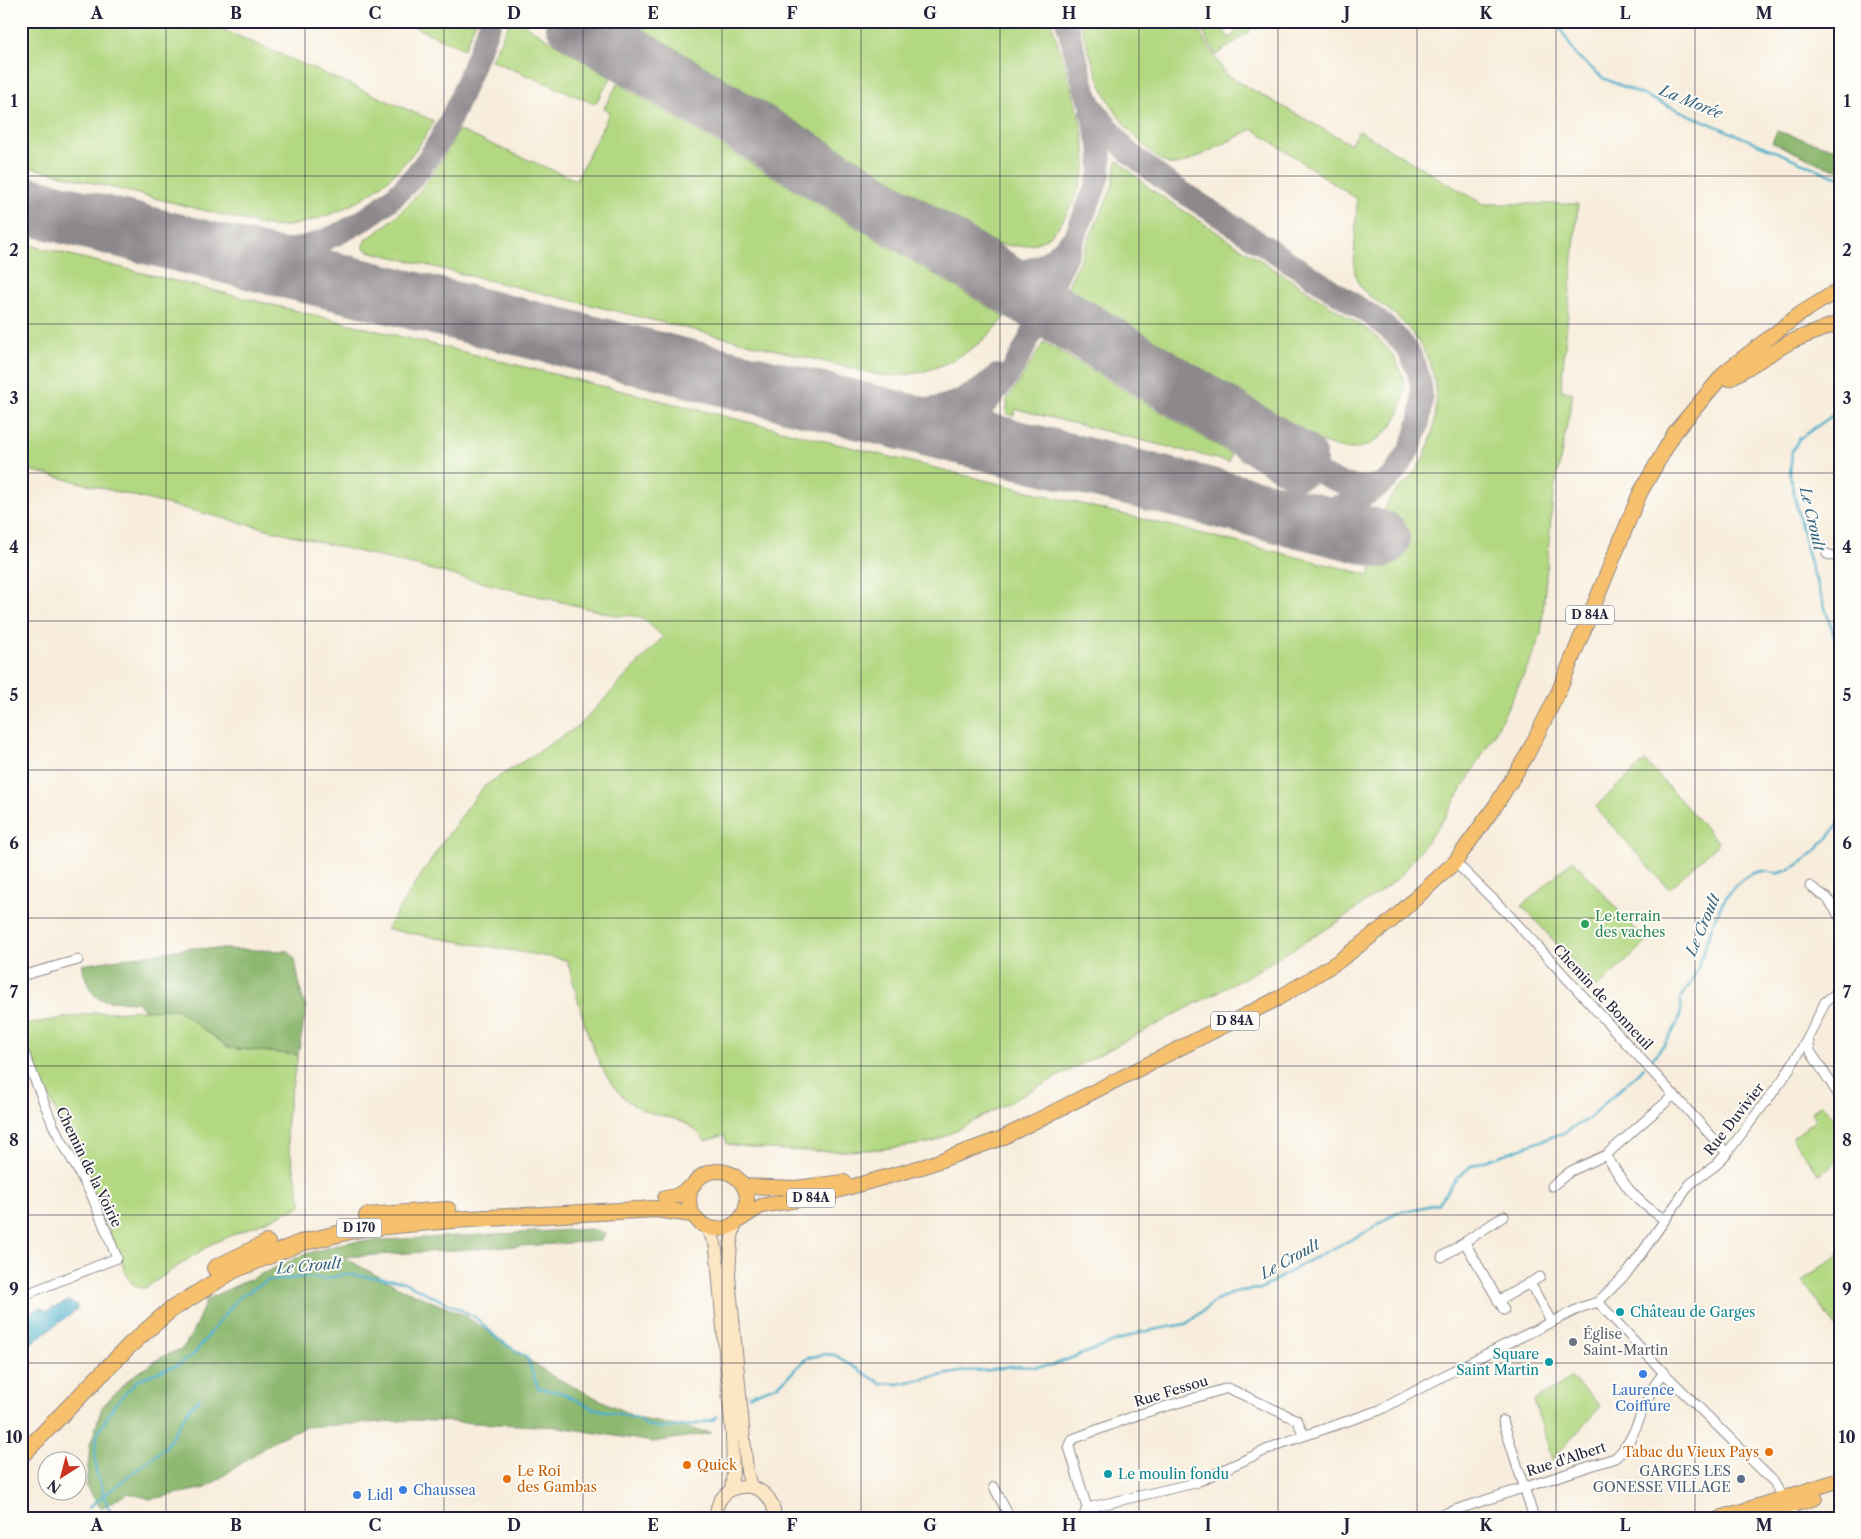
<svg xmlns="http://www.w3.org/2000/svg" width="1861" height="1539" font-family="'Libre Caslon Text',serif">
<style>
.green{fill:#b2d881;stroke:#6a7d5e}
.forest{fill:#8db86f;stroke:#586d55}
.water{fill:#4bafca;stroke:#366882}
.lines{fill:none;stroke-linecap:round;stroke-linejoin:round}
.stream{stroke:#4bafca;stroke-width:2.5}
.taxiway{stroke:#8d888c;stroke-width:22}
.runway{stroke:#8d888c;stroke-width:58}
.street-casing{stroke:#8d888c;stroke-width:11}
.secondary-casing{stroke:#8d888c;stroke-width:14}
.primary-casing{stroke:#8d888c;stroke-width:16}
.highway-casing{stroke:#8d888c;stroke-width:18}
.street{stroke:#fff;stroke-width:9}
.secondary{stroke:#fce6c4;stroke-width:12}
.primary{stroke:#f7c06c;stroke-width:14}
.highway{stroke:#f7c06c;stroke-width:16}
.grid{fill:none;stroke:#22223b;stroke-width:1;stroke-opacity:0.55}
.leisure-dot{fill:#2e9e5b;stroke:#fdfcf7;stroke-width:2}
.culture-dot{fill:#0f9aa8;stroke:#fdfcf7;stroke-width:2}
.worship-dot{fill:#6b7280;stroke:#fdfcf7;stroke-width:2}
.shop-dot{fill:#3f7fe0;stroke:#fdfcf7;stroke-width:2}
.food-dot{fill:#e8710a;stroke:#fdfcf7;stroke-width:2}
.service-dot{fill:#5c6f8a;stroke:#fdfcf7;stroke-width:2}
.labels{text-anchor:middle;stroke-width:4;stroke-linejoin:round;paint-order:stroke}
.shield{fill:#fdfcf7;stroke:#646373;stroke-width:1}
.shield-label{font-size:12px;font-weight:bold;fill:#22223b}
.leisure-label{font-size:14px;fill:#27864d;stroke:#fdfcf7;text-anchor:start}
.street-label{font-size:14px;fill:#22223b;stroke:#fdfcf7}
.culture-label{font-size:14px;fill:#0d838f;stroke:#fdfcf7;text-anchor:start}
.worship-label{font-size:14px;fill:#5b616d;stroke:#fdfcf7;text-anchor:start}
.shop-label{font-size:14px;fill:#366cbe;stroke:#fdfcf7;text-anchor:start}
.food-label{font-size:14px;fill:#c56008;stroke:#fdfcf7;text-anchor:start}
.service-label{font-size:14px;fill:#4e5e75;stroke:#fdfcf7;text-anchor:end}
.water-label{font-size:15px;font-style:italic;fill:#34617b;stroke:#fdfcf7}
.neatline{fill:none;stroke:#22223b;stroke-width:2}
.grid-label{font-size:16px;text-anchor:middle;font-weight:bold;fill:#22223b}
</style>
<rect width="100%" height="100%" fill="#fdfcf7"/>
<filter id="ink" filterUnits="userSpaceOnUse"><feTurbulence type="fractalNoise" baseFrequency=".02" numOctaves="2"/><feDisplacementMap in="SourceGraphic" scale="10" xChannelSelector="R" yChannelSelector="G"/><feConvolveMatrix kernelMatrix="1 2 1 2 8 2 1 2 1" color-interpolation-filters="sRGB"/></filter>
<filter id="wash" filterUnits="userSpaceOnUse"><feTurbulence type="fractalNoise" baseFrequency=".0096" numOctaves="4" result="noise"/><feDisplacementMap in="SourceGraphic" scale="20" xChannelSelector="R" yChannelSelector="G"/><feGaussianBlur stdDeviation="1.12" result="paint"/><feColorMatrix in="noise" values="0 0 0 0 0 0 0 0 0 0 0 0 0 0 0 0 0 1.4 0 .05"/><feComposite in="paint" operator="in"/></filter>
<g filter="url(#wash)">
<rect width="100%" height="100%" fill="#f8eddc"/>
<g class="green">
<path d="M21,21H203L434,121C407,171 364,207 309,221C295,225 282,228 267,226L21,165Z"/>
<polygon points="401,21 476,21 464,49"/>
<polygon points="510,21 520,22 611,78 595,104 491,60"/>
<path d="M630,21H1051C1063,63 1084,118 1086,161C1086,174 1079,185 1075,197C1058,236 1041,252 997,244Z"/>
<path d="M1080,21H1193L1226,75L1350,144L1359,131L1483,204H1578L1561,390L1573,393L1553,497L1541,634L1530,662L1494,735L1446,816L1399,878L1338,922L1246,977L934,1142C867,1154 794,1154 727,1144L724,1135L705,1141C683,1111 660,1122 632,1104C591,1076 581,1004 567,960L386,929L444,840L483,787L580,725L663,637C647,622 642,613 618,616L21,468V243L1370,575C1375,557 1380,515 1388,502C1393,492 1404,485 1411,477C1427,458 1435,431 1436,407C1439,365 1417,331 1385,307C1374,299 1361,293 1356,278C1352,266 1357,216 1357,199L1253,129C1240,135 1185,165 1176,165C1163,165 1156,156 1147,148C1106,112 1095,73 1080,21Z"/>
<polygon points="1197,21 1217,21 1229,38 1244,26 1246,21 1255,21 1249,32 1216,55"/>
<path d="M618,83L1005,317C978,353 925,381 879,375L368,251L363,247L365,240C408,213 436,174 458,130L576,180L610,112L604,108Z"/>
<path d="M1117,160L1152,190L1371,332C1385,345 1396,356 1402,375C1412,408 1386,445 1353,449C1342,450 1332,446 1323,443L1067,288L1112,188Z"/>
<polygon points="1044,342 1231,454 1229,462 1016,409 1014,416 1009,415 1006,412 1008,403 1006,402"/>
<polygon points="1645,761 1719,843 1669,889 1595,807"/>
<polygon points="1573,860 1647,942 1597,988 1522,906"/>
<path d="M176,1008L229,1048L298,1055L288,1107L286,1132L302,1206L211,1244L145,1288C137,1288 132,1285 128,1278L96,1199L29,1054L21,1032V1025L95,1013Z"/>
<polygon points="1823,1104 1840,1127 1840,1159 1819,1175 1792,1138 1816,1120 1811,1112"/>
<polygon points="1840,1253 1840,1332 1802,1281"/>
<polygon points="1571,1378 1601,1406 1552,1460 1534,1401"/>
</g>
<g class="forest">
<polygon points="1777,131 1832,148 1840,148 1840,169 1827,167 1772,142"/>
<path d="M190,948L288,951L295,959L301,993L306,1009L298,1055L229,1048L176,1009L145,1010L136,1002C95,1000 95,1006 81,965Z"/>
<polygon points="590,1229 605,1233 601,1241 343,1257 400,1288 464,1315 554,1377 637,1418 712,1433 653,1442 559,1427 414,1420 304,1427 275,1440 206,1488 151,1499 128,1493 101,1508 86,1487 90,1446 102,1407 130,1378 162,1357 183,1348 191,1335 207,1299 305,1254 349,1242"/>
</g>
<polygon class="water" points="68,1301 77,1305 77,1310 21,1350 21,1319 40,1307 47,1311"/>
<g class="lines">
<g class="stream">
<polyline points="1556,21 1576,55 1603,78 1831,175 1840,176"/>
<polyline points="1840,410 1799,439 1792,451 1790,475 1808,557 1840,653"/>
<polyline points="1840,747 1840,769"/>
<path d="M1650,1061C1663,1046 1687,1020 1680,999C1706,968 1705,924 1730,892C1739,880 1750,872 1764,871C1769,871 1774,874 1779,873C1803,868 1827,841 1840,822"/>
<polyline points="749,1396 779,1385 807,1358 825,1354 835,1355 880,1383 897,1384 965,1371 991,1370 1010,1366 1037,1367 1053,1365 1141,1332 1186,1324 1218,1299 1239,1291 1261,1289 1308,1261 1370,1230 1395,1213 1438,1204 1457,1178 1471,1166 1563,1133 1588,1119 1644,1067"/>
<polyline points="88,1508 165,1448 190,1407 200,1398"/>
<polyline points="116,1518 108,1507 96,1471 95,1448 98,1433 115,1404 139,1379 178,1365 193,1355 237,1299 266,1281 305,1277 324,1279 345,1274 402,1281 475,1317 498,1339 527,1358 538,1388 562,1393 592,1408 637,1418 646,1425 665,1428 692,1425 713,1420 717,1416"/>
</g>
<g class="taxiway">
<path d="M1066,21L1085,90L1092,106L1126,150L1164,180L1375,318C1389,329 1402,340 1411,356C1430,391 1422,431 1402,462C1398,467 1393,476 1387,480C1358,497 1322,476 1298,460"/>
<path d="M191,245C213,248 236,252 258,252C326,254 396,208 432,152C456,117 474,61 491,21"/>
<path d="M975,265C1015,274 1039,276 1068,243"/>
<path d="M871,413C916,414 963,409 997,375"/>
<path d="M920,425C943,425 966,423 984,406C1019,371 1037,321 1057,277C1072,243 1087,209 1100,175L1101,152L1091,112"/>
<path d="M1263,510C1305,512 1347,512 1381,485"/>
</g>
<g class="runway">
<polyline points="574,21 1298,460"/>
<polyline points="21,204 1381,539"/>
</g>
</g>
</g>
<g filter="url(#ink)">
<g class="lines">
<g class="street-casing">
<g id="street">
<polyline points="1827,554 1840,558"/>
<polyline points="1455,862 1507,913 1727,1153"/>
<polyline points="1810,886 1827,898 1840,917"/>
<polyline points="21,976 78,960"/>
<polyline points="1808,1038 1810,1051 1840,1097"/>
<polyline points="21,1045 53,1125 92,1196 117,1258 34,1291 21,1300"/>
<path d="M1606,1155C1625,1186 1633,1199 1664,1219"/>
<polyline points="1552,1186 1571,1171 1606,1155 1674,1095"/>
<polyline points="1465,1243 1504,1310"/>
<polyline points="1442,1257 1504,1216"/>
<polyline points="1530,1283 1552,1323"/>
<polyline points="1498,1301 1540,1277"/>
<polyline points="1598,1302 1664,1373 1773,1481 1794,1518"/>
<polyline points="1503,1421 1534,1518"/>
<polyline points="994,1487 1010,1518"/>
<polyline points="1087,1508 1195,1483 1277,1445 1380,1410 1458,1368 1582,1307 1598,1302 1629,1271 1690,1184 1716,1165 1727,1153 1783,1079 1808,1038 1825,1002 1840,990"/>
<polyline points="1087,1508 1069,1447 1073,1439 1137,1415 1228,1388 1297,1420 1304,1435"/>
<polyline points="1083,1518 1087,1508"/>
<path d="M1431,1518L1615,1458C1641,1435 1641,1397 1664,1373"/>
</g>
</g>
<g class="secondary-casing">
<g id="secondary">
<polyline points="735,1224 731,1242 729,1276 747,1471 751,1487"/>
<polyline points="706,1227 715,1243 717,1257 732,1435 733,1472 731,1490"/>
<path d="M716,1518C714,1478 774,1475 775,1518"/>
</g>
</g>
<g class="primary-casing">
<g id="primary">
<polyline points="1729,379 1790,342 1840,322"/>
<circle cx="718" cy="1200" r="29"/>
<polyline points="744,1186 795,1188 844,1182"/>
<polyline points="665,1198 676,1196 692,1186"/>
<polyline points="741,1219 761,1206 815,1197 925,1166 1002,1138 1277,999 1339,961 1391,921 1455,862 1496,805 1527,755 1558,693 1640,493 1675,432 1727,370 1800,314 1840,289"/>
<polyline points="1720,1518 1840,1480"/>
<polyline points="1752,1518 1815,1498"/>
</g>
</g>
<g class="highway-casing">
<g id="highway">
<polyline points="367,1216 448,1210"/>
<polyline points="215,1268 267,1243"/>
<polyline points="21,1456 130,1345 169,1311 234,1270 300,1243 363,1228 452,1220 656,1209 692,1214"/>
</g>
</g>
<use href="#street" class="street"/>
<use href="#secondary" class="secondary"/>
<use href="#primary" class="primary"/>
<use href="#highway" class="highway"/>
</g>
</g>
<path class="grid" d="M166,21V1518M305,21V1518M444,21V1518M583,21V1518M722,21V1518M861,21V1518M1000,21V1518M1139,21V1518M1278,21V1518M1417,21V1518M1556,21V1518M1695,21V1518M21,176H1840M21,324H1840M21,473H1840M21,621H1840M21,770H1840M21,918H1840M21,1066H1840M21,1215H1840M21,1363H1840"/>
<circle class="leisure-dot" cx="1585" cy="924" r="5"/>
<g class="culture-dot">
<circle cx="1620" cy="1312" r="5"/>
<circle cx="1549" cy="1362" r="5"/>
<circle cx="1108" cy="1474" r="5"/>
</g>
<circle class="worship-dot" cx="1573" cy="1342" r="5"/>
<g class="shop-dot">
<circle cx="1643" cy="1374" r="5"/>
<circle cx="403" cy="1490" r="5"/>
<circle cx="357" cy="1495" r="5"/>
</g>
<g class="food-dot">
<circle cx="1769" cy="1452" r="5"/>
<circle cx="687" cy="1465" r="5"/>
<circle cx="507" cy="1479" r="5"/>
</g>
<circle class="service-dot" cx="1741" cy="1479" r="5"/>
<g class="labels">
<g class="shield">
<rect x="1566" y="605.5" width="48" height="19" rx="4"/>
<rect x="1211" y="1011.5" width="48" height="19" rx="4"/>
<rect x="787" y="1188.5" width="48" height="19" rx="4"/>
<rect x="336.5" y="1218.5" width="45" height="19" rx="4"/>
</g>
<g class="shield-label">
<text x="1590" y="619">D 84A</text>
<text x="1235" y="1025">D 84A</text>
<text x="811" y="1202">D 84A</text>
<text x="359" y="1232">D 170</text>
</g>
<g class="leisure-label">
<text x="1595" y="921">Le terrain<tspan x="1595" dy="16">des vaches</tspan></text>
</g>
<g class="street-label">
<text transform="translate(1603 997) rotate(47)" y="5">Chemin de Bonneuil</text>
<text transform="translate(1734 1119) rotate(-52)" y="5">Rue Duvivier</text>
<text transform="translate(89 1167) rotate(64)" y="5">Chemin de la Voirie</text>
<text transform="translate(1171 1391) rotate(-17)" y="5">Rue Fessou</text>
<text transform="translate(1566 1459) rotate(-18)" y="5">Rue d'Albert</text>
</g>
<g class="culture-label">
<text x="1630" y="1317">Château de Garges</text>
<text x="1539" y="1359" text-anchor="end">Square<tspan x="1539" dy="16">Saint Martin</tspan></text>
<text x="1118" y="1479">Le moulin fondu</text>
</g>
<g class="worship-label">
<text x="1583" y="1339">Église<tspan x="1583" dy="16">Saint-Martin</tspan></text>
</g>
<g class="shop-label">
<text x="1643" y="1395" text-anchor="middle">Laurence<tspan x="1643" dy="16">Coiffure</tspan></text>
<text x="413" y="1495">Chaussea</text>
<text x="367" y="1500">Lidl</text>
</g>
<g class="food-label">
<text x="1759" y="1457" text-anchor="end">Tabac du Vieux Pays</text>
<text x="697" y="1470">Quick</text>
<text x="517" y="1476">Le Roi<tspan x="517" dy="16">des Gambas</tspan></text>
</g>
<g class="service-label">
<text x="1731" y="1476">GARGES LES<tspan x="1731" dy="16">GONESSE VILLAGE</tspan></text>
</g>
<g class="water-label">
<text transform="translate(1691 102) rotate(22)" y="5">La Morée</text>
<text transform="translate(1812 519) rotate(77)" y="5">Le Croult</text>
<text transform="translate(1703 925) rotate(-67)" y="5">Le Croult</text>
<text transform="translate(1290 1259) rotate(-29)" y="5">Le Croult</text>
<text transform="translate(309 1266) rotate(-5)" y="5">Le Croult</text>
</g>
</g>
<rect width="1861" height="1539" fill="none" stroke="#fdfcf7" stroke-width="55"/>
<g transform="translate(62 1476) rotate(216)"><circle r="24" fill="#fdfcf7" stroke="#a5a5ac"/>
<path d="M0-4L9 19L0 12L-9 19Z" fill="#c8321e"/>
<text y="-8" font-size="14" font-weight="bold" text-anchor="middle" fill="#22223b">N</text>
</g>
<rect x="28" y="28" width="1806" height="1484" class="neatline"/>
<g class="grid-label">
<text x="97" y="19">A</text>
<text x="236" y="19">B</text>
<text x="375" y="19">C</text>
<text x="514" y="19">D</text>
<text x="653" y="19">E</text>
<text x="792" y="19">F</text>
<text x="930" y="19">G</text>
<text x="1069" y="19">H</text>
<text x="1208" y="19">I</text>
<text x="1347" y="19">J</text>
<text x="1486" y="19">K</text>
<text x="1625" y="19">L</text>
<text x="1764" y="19">M</text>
<text x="14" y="107">1</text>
<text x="1847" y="107">1</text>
<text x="14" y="256">2</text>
<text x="1847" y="256">2</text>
<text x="14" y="404">3</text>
<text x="1847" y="404">3</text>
<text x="14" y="553">4</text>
<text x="1847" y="553">4</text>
<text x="14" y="701">5</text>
<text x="1847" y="701">5</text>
<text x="14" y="849">6</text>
<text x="1847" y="849">6</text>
<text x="14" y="998">7</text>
<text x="1847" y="998">7</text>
<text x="14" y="1146">8</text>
<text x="1847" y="1146">8</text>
<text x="14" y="1295">9</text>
<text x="1847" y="1295">9</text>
<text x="14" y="1443">10</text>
<text x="1847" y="1443">10</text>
<text x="97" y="1531">A</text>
<text x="236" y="1531">B</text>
<text x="375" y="1531">C</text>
<text x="514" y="1531">D</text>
<text x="653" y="1531">E</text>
<text x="792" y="1531">F</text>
<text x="930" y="1531">G</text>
<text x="1069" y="1531">H</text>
<text x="1208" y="1531">I</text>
<text x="1347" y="1531">J</text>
<text x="1486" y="1531">K</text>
<text x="1625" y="1531">L</text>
<text x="1764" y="1531">M</text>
</g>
</svg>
